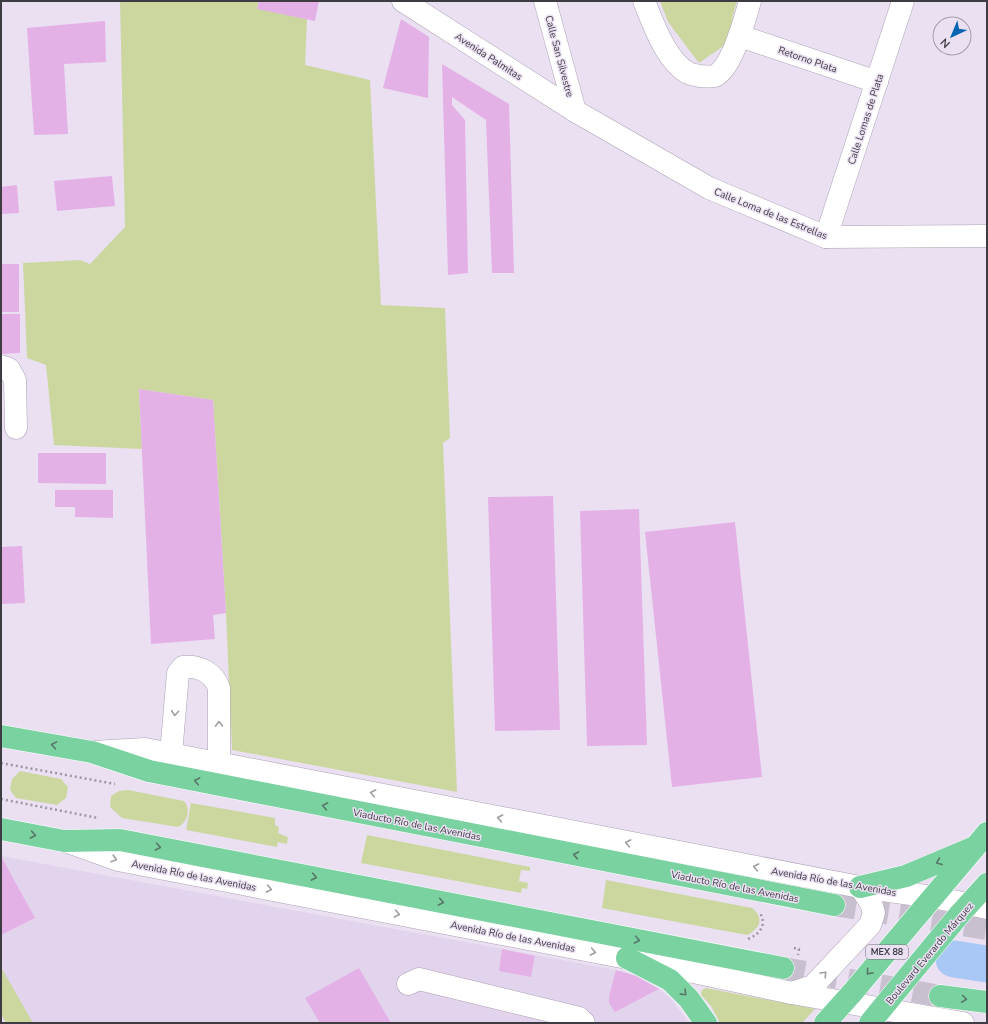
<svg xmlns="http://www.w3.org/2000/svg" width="988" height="1024" font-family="'Nunito Sans',sans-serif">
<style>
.built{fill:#e2d4ed}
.green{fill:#ccd7a0}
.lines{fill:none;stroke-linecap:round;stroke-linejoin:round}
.river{stroke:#a9c8f6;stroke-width:37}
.building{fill:#e4b1e6}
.major-tunnel{stroke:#c8bfcf;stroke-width:22;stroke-dasharray:22 11;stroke-linecap:butt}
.minor-casing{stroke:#aba1b2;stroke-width:23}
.major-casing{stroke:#fff;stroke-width:23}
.path{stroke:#9d96a3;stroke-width:2.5;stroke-dasharray:2 3;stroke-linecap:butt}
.minor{stroke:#fff;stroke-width:22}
.major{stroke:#7ad2a1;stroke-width:22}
.major-bridge-casing{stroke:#fff;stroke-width:23;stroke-linecap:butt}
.major-bridge{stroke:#7ad2a1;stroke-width:22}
.oneway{stroke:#9f9da0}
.oneway2{stroke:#577768}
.labels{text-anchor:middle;stroke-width:3;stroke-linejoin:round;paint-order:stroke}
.shield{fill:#eae0f2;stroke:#726c77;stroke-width:1}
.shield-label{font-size:9px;font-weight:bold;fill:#3f3b42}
.street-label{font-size:10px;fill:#3f3b42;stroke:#eae0f2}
</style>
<rect width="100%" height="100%" fill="#eae0f2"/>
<polygon class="built" points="1,856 616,970 636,976 659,989 672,1000 689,1023 6,1023 1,1014 1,935 35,918"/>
<g class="green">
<polygon points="120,1 259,1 257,8 307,19 305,65 370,80 381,305 445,308 450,438 443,443 457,792 232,750 226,613 213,400 139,389 142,449 54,445 46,365 27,358 23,263 80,260 90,264 125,227"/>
<polygon points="660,1 737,1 732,19 735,38 699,63 668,22"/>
<polygon points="20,771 61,779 68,787 66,798 57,805 16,798 10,790 12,779"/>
<path d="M128,790L184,801C191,809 188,822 178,827L122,818L110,807L111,796L119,791Z"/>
<polygon points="191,803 275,818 275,825 279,827 278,833 288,837 287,844 278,842 277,847 186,830"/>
<polygon points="367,835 530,867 530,871 521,870 519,881 528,883 527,889 522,888 521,893 361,863"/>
<path d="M606,880L752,908C764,918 761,928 747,935L602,908Z"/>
<polygon points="1,967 33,1023 6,1023 1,1014"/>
<polygon points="706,988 815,1009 802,1023 720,1023 711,1006 701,995 702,990"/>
</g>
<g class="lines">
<polyline class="river" points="954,959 987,964"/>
</g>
<g class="building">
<polygon points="259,1 319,1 315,21 257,9"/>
<polygon points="401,19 429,37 428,98 383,88"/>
<polygon points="105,21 106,62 64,64 68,134 34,135 27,28"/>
<polygon points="442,64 509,104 514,273 492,273 486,120 452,97 452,105 465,120 468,273 448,275"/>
<polygon points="112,176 115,206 57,211 54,181"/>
<polygon points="17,185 19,213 1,214 1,187"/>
<rect x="1" y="264" width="18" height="48"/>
<polygon points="1,314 20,314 20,353 1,354"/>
<polygon points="139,389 213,400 226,613 213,615 215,639 151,644"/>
<polygon points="38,453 106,453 106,484 38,483"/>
<polygon points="55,490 113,490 113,518 75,517 75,507 55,507"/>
<polygon points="553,496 560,730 495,731 488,497"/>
<polygon points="639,509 647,745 587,746 580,511"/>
<polygon points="735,522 762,777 672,787 645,532"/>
<polygon points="22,546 25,603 1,604 1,547"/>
<polygon points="1,856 35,918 1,935"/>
<polygon points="502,949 535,956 531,977 499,971"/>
<polygon points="359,968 391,1023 320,1023 305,998"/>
<polygon points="616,970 636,976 659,989 615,1012 609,1003 609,996"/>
</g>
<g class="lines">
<g class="major-tunnel">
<polyline points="834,905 987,929"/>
<polyline points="783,968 940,996"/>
</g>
<g class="minor-casing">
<g id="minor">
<polyline points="403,1 575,111 709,188 826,237 987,236"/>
<polyline points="545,1 575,111"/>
<path d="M644,1C653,23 666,61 688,73C692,75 697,75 700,76C706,76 714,78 718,74C733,63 745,19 750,1"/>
<polyline points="740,36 877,82"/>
<polyline points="826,237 903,1"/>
<polyline points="1,366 9,369 15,380 16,428"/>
<polyline points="93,752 145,749 860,887 933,897 987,908"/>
<path d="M171,754L178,673L183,667C199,665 214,673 219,688V763"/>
<polyline points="65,841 118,860 627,958 792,993 963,1023"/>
<polyline points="408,984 419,979 579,1018 584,1023"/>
<polyline points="792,993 813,986 870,925 874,913 871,903 860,887"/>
</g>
</g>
<g class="major-casing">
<g id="major">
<polyline points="1,736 92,752 149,771 834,905"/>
<polyline points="1,829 64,841 120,840 783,968"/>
<polyline points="860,887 906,876 975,847"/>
<polyline points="922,910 987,833"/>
<polyline points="959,915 987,884"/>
<polyline points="627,958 670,980 689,999 706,1023"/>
<polyline points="940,996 987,1002"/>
<polyline points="825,1023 852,993"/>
<polyline points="870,1023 892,996"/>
</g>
</g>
<g class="path">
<polyline points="1,763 115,784"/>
<polyline points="1,799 98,818"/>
<path d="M748,939C760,934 767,925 760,913"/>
<polyline points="794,948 799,949 798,955"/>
</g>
<use href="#minor" class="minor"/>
<use href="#major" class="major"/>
<g class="major-bridge-casing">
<g id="major-bridge">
<polyline points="852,993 922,910"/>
<polyline points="892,996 959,915"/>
</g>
</g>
<use href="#major-bridge" class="major-bridge"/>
</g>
<defs><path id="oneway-chevron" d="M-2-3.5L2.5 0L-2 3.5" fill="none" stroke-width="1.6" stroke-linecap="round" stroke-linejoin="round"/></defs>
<g class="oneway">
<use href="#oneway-chevron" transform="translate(175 713) rotate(95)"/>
<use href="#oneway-chevron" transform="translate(219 724) rotate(-91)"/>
<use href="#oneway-chevron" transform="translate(373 793) rotate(-169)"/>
<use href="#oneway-chevron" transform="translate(500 818) rotate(-169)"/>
<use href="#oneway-chevron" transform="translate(628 843) rotate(-169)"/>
<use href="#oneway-chevron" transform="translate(114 859) rotate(18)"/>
<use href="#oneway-chevron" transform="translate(756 867) rotate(-169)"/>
<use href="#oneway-chevron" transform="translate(269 889) rotate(11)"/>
<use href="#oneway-chevron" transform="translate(397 914) rotate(11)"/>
<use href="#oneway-chevron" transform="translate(593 952) rotate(11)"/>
<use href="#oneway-chevron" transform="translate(824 974) rotate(-47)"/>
</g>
<g class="oneway2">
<use href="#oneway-chevron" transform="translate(54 745) rotate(-170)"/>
<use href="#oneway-chevron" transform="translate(197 781) rotate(-169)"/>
<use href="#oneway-chevron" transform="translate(325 806) rotate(-169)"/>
<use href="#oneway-chevron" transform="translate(33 835) rotate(11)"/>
<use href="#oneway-chevron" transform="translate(158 847) rotate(11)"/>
<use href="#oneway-chevron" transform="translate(576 855) rotate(-169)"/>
<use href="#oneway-chevron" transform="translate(939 862) rotate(157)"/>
<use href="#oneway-chevron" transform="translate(314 877) rotate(11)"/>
<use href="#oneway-chevron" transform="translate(441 902) rotate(11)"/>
<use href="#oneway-chevron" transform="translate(637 940) rotate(11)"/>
<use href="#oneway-chevron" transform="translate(869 972) rotate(131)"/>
<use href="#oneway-chevron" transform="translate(684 993) rotate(44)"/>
<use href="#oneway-chevron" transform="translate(964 999) rotate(7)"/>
</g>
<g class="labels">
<rect class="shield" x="866" y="945" width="42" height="14" rx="3"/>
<g class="shield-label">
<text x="887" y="955">MEX 88</text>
</g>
<g class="street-label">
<text transform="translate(489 56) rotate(33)" y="4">Avenida Palmitas</text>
<text transform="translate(560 56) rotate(75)" y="4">Calle San Silvestre</text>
<text transform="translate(808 59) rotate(19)" y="4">Retorno Plata</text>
<text transform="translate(865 119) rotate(-72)" y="4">Calle Lomas de Plata</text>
<text transform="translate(771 213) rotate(22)" y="4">Calle Loma de las Estrellas</text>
<text transform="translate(417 824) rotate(11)" y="4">Viaducto Río de las Avenidas</text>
<text transform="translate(194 875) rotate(11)" y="4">Avenida Río de las Avenidas</text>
<text transform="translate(834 881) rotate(10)" y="4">Avenida Río de las Avenidas</text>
<text transform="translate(735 886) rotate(11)" y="4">Viaducto Río de las Avenidas</text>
<text transform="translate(513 936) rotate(11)" y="4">Avenida Río de las Avenidas</text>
<text transform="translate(929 953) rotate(-50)" y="4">Boulevard Everardo Márquez</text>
</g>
</g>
<rect width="988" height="1024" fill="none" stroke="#3f3b42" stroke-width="4"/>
<g transform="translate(952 36) rotate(224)"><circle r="19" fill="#eae0f2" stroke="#a69eac"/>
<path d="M0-3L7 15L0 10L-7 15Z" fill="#0265b1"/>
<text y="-6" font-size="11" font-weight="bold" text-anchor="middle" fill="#3f3b42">N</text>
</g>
</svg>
